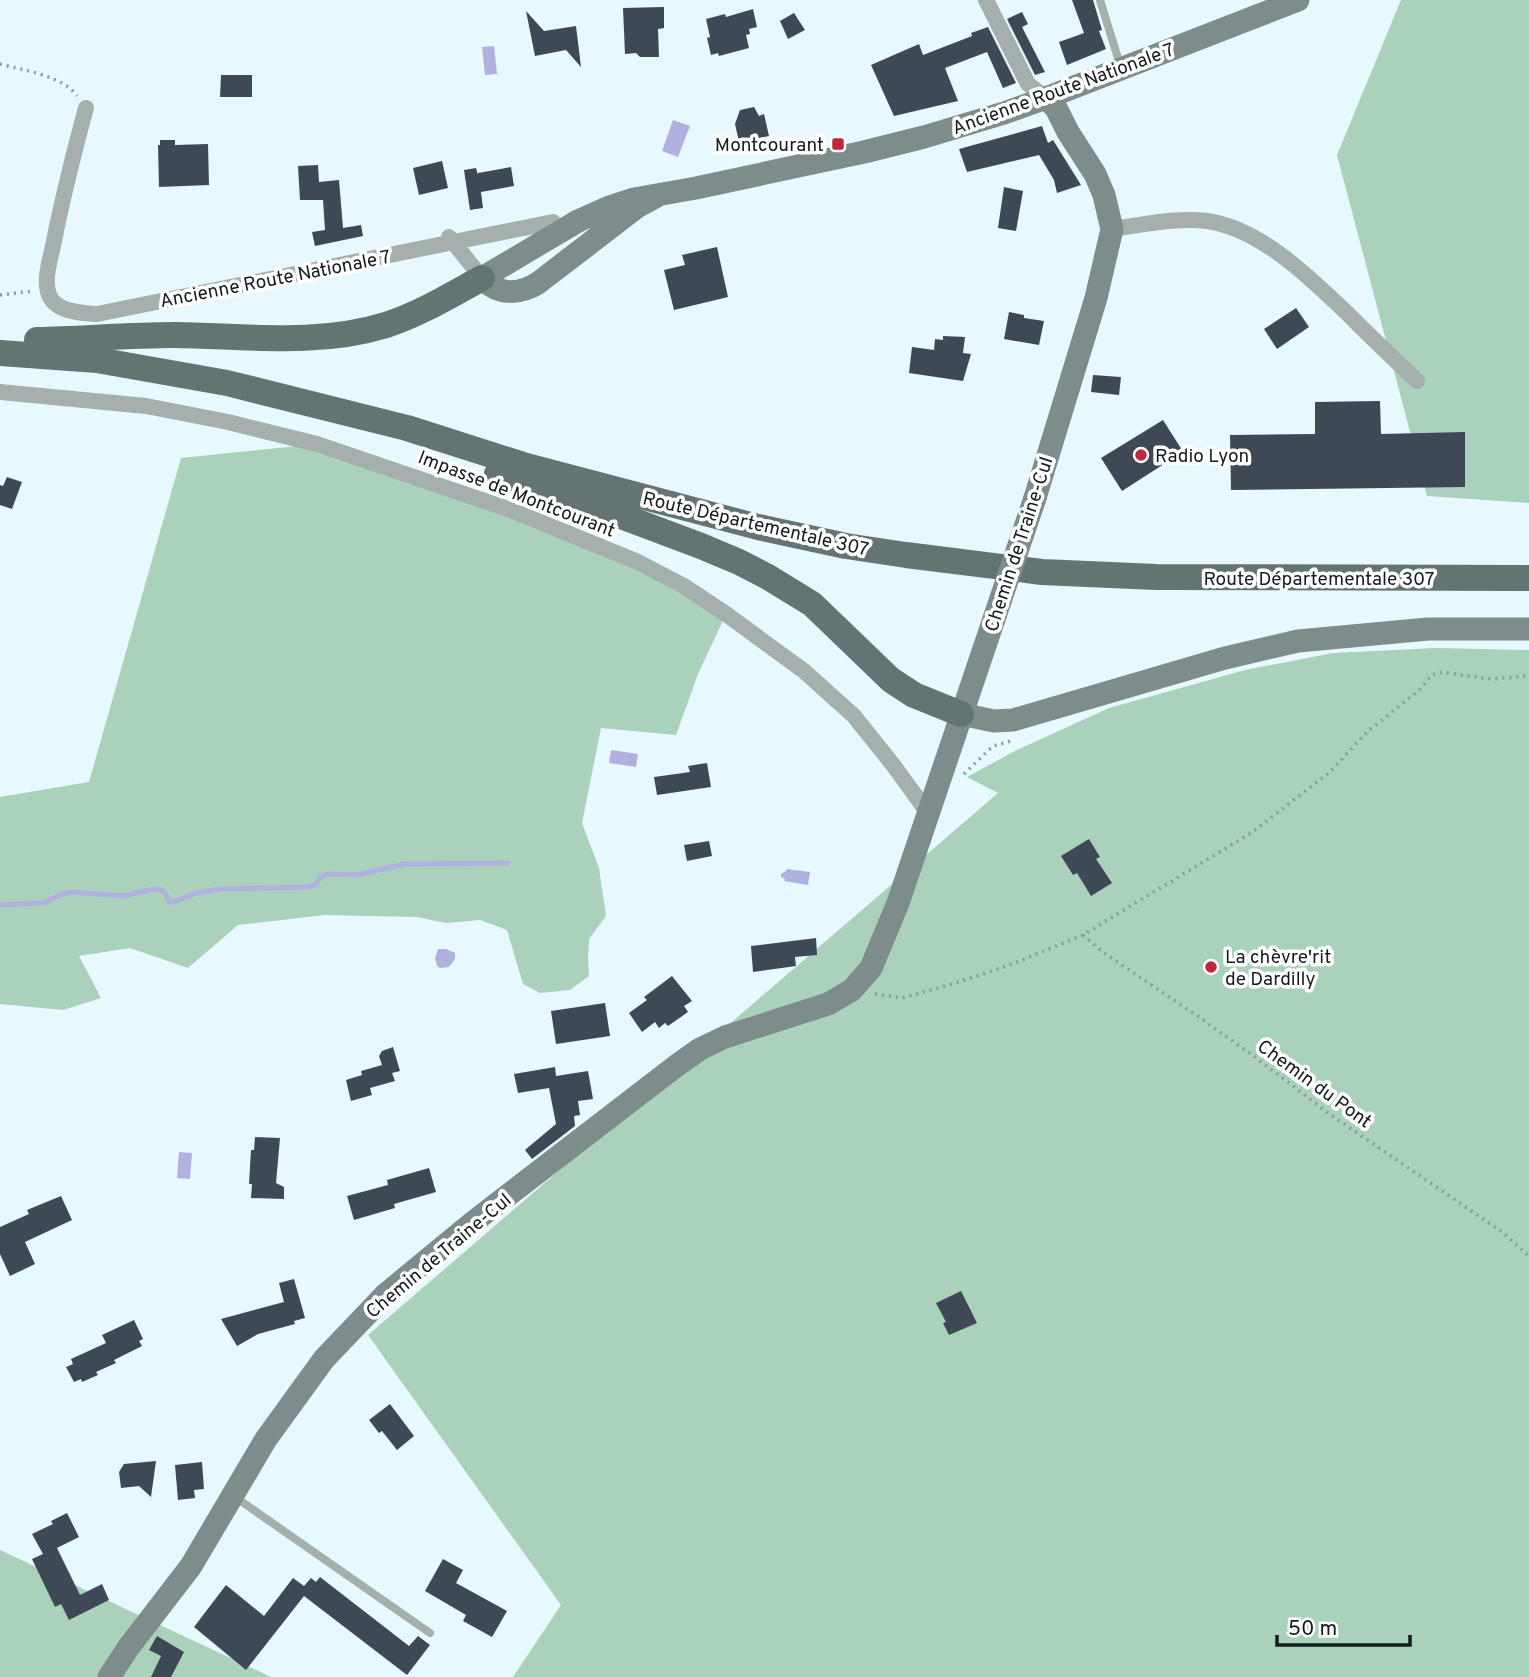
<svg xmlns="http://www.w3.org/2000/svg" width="1529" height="1677" font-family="Overpass,sans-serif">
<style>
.green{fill:#aad1b9}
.water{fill:#b0b1e0}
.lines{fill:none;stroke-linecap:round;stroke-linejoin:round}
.stream{stroke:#b0b1e0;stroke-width:5}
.building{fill:#3f4955}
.path{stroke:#8d9a9e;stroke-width:3.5;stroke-dasharray:2 5;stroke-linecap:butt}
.lane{stroke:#a5afad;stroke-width:8}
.street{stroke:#a5afad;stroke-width:16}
.secondary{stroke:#7e8d8b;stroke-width:23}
.primary{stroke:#637473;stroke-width:26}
.secondary-bridge{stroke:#7e8d8b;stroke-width:23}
.poi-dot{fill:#bb2a3d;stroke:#fff;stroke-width:2.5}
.labels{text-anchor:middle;stroke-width:7;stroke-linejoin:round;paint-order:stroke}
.street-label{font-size:19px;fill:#141c1e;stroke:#fff}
.poi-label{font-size:19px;fill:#141c1e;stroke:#fff;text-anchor:start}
</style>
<rect width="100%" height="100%" fill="#e7f8fe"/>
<g class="green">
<polygon points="1401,0 1529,0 1529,503 1427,496 1337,155"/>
<polygon points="317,444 605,548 726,614 698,674 676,735 601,728 582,823 599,868 606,916 589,939 588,957 589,976 570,990 540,993 523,984 507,930 480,920 446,923 417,917 324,915 238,925 188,968 130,948 79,956 101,998 63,1010 0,1004 0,797 89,782 181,458"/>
<polygon points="1436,648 1529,650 1529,1677 513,1677 561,1605 368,1335 998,793 967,777 1015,751 1109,708 1245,670 1333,653"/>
<polygon points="0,1550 271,1677 0,1677"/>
</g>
<g class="water">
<polygon points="494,46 497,74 485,75 482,47"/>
<polygon points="673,120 690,126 678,157 662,151"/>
<polygon points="611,750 638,754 636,767 609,763"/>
<polygon points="787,869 810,872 808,885 784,881 785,879 781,877 781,874 786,871"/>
<polygon points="438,949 446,949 455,953 455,959 449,967 440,968 437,966 435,958"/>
<polygon points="179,1152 192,1153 190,1179 177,1178"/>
</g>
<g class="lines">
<polyline class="stream" points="0,905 44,903 62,894 72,892 124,896 154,889 159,889 165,893 170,902 174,902 196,893 220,889 310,887 316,884 321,877 327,874 357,875 404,864 508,863"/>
</g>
<g class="building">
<polygon points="1072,0 1093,0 1102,30 1099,31 1106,49 1067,65 1059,42 1084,33"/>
<polygon points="664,7 664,28 658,29 659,57 640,57 636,53 625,54 623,8"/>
<polygon points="753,9 757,27 749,29 750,34 746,35 749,48 719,56 718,53 711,55 707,38 710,37 706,19 725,14 726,17"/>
<polygon points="526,11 544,31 576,26 581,67 566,50 535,56"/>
<polygon points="1022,12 1028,24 1022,27 1045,72 1035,75 1007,19"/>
<polygon points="794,13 805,30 788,39 780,21"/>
<polygon points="988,27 1016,83 1003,88 987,52 945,68 958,101 894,116 871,65 919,44 923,55 972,36 971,33"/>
<polygon points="221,75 252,75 252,97 220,97"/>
<polygon points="754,107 759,116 764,114 769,136 739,142 735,124 740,110"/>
<polygon points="1042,126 1048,143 1053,140 1081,185 1057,193 1054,180 1039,155 967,172 959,149"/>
<polygon points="160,140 175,140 175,145 208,144 209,185 159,187 158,145 160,145"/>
<polygon points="442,161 448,188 419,195 413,168"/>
<polygon points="318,165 319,182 339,180 343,228 361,225 363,236 315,246 312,232 325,230 323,200 300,200 298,166"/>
<polygon points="511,167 514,186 481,192 483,208 470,210 464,170 476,168 478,175 478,173"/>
<polygon points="1004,187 1023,191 1016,231 998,228"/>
<polygon points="717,247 728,297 674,310 664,270 685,265 682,255"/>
<polygon points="1296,308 1309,327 1277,349 1264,329"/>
<polygon points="1009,312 1024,315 1024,318 1044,321 1039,345 1004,339"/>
<polygon points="943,336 965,337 963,353 971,354 963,381 909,373 912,347 934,350 935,339 943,340"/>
<polygon points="1093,375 1121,377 1119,395 1091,392"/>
<polygon points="1380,401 1381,434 1465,432 1465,487 1231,490 1230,435 1315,434 1315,402"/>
<polygon points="1163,420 1182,450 1178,455 1122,491 1101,458"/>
<polygon points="7,477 22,482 12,509 0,505 0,485 3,486"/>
<polygon points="707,763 711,787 657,795 654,777 690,772 688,766"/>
<polygon points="1089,839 1100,857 1096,859 1112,883 1091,896 1077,873 1073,875 1061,856"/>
<polygon points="709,841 712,856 687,861 684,845"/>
<polygon points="816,938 817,955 795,957 796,966 753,972 751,946"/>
<polygon points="672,976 692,1001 684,1006 688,1012 668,1026 665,1023 659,1028 655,1022 642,1032 629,1013 647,1000 644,997"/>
<polygon points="605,1003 610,1036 556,1044 551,1011"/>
<polygon points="393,1047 400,1071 392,1073 395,1081 370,1088 372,1095 351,1101 346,1080 362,1075 361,1071 382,1065 379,1056 382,1051"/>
<polygon points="555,1067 556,1076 588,1071 593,1099 578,1101 580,1115 574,1116 575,1126 532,1159 525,1150 556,1124 549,1088 518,1093 514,1074"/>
<polygon points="255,1137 280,1138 276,1183 284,1187 284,1199 251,1198 252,1184 249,1184 251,1150 254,1150"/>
<polygon points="429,1168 436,1192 394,1204 395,1208 354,1220 347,1196 388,1185 387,1180"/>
<polygon points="61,1196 72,1220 25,1242 35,1264 10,1276 0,1254 0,1227 29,1214 27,1210"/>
<polygon points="294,1279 305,1318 294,1321 295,1324 258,1334 237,1346 221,1319 284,1302 279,1283"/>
<polygon points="961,1291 977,1323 949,1335 943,1323 946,1322 936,1303"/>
<polygon points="134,1320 143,1339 139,1341 142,1346 114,1360 116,1363 96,1372 98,1375 82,1382 81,1379 74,1382 66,1367 73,1364 71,1359 106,1343 102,1335"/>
<polygon points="390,1404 414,1436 397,1450 382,1431 379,1433 369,1420"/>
<polygon points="156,1461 151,1497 139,1486 121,1488 119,1472 124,1464"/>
<polygon points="202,1462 204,1489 194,1490 195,1498 178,1500 175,1465"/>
<polygon points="67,1513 79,1537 57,1548 80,1595 102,1584 109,1600 69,1620 61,1604 55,1607 32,1559 43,1554 32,1534 53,1524 51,1521"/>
<polygon points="443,1559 463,1570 456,1583 507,1611 492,1637 463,1621 466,1615 425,1591"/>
<polygon points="320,1577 409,1646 418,1636 430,1645 407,1675 304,1596 246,1670 194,1627 226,1585 264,1616 293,1578 304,1586 311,1578 316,1582"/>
<polygon points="157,1636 184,1652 171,1677 151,1677 161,1656 149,1650"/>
</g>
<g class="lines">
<g class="path">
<path d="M0,64C22,70 64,76 77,96"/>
<polyline points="0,295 33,291"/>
<polyline points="964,774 993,746 1011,741"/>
<polyline points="1083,935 1104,953 1199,1017 1255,1057 1328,1113 1502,1232 1529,1256"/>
<polyline points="875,994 902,998 959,982 1015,963 1083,935 1251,833 1330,772 1368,731 1418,691 1432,675 1442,672 1491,679 1529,676"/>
</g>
<g class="lane">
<polyline points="1100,0 1121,68"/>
<polyline points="235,1497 430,1633"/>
</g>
<g class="street">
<polyline points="986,0 1028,84 1046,98"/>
<path d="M86,108C74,152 63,196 54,241C51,257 43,279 49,295C56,312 81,313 97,314L553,222"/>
<path d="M1112,229C1143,225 1176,217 1207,221C1263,229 1313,281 1352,318C1373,339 1395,360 1417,381"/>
<polyline points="449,237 482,278"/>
<polyline points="0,392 146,406 228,422 317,444 511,510 638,562 684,586 726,614 804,671 854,716 894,766 928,813"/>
</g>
<g class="secondary">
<path d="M659,195L637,207L538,283C519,295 498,295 482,278L578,221L607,208L634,199L696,188L864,152L924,137L1004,113L1046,98L1298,0"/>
<polyline points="1035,498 1096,298 1112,229 1104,195 1095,174 1068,132 1056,108 1046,98"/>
<polyline points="961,714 994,721 1013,720 1225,658 1298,641 1428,629 1529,629"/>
<polyline points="109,1677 128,1648 191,1566 266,1439 324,1359 386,1294 472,1223 676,1066 700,1049 725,1037 828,1004 852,990 871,968 898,903 995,616"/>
</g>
<g class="primary">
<path d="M37,340C83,339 129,335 175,335C246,336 318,346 386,325C420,314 451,295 482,278"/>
<polyline points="0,353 97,360 227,383 407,428 523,465 758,527 846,546 906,555 1042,572 1156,577 1529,578"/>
<polyline points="497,474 537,489 608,511 701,546 739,562 768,577 812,604 891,680 914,695 961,714"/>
</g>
<polyline class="secondary-bridge" points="995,616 1035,498"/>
</g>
<g class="poi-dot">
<rect x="831" y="137" width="14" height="14" rx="3.5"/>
<circle cx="1141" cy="455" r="7"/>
<circle cx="1211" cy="967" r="7"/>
</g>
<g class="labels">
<g class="street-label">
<text transform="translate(1063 88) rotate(-20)" y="7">Ancienne Route Nationale 7</text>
<text transform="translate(275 278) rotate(-11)" y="7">Ancienne Route Nationale 7</text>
<text transform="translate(517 493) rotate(21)" y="7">Impasse de Montcourant</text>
<text transform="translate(756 523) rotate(13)" y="7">Route Départementale 307</text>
<text transform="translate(1018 544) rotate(-72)" y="7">Chemin de Traine-Cul</text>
<text x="1319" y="585">Route Départementale 307</text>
<text transform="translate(1315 1083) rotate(36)" y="7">Chemin du Pont</text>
<text transform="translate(438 1255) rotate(-40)" y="7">Chemin de Traine-Cul</text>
</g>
<g class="poi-label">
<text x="824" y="151" text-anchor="end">Montcourant</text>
<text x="1155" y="462">Radio Lyon</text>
<text x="1225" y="963">La chèvre'rit<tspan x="1225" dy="22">de Dardilly</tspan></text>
</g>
</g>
<path d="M1277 1635v10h133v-10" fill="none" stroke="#141c1e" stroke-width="3.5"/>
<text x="1288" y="1635" font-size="21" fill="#141c1e" stroke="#ffffff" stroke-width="5" paint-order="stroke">50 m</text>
</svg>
